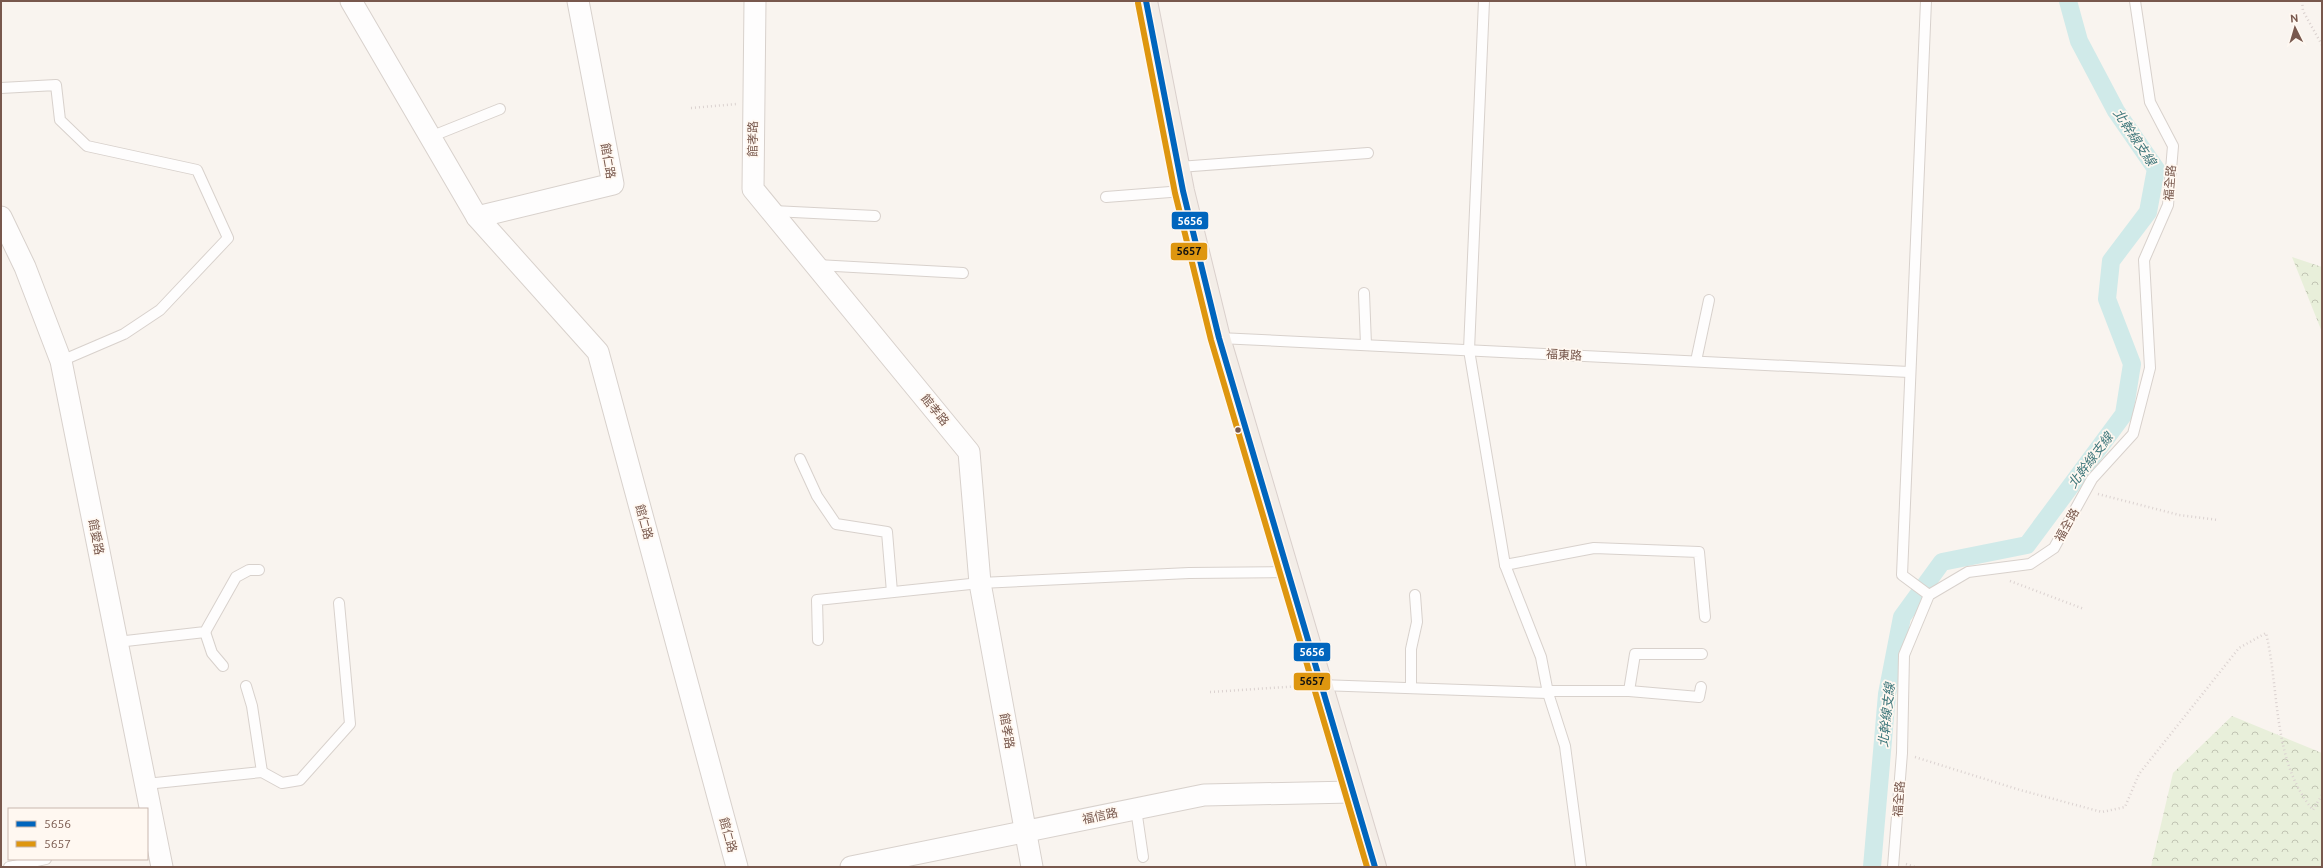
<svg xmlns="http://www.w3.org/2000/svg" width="2323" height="868" font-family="Ubuntu,'Noto Sans TC',sans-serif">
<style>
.forest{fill:url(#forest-crowns)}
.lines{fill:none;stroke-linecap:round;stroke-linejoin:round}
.canal{stroke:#d0eae9;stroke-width:18}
.lane-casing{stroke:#d8d1cc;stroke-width:12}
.street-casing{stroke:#d8d1cc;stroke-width:23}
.primary-casing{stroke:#dad0cc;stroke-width:24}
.path{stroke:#dbd2d0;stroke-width:2.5;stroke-dasharray:1 3;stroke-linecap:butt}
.lane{stroke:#fefdfd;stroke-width:10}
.street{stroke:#fefdfd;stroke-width:21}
.primary{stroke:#f3ede7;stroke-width:22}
.bus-1-casing{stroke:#fff8f1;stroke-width:9}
.bus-2-casing{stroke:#fff8f1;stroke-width:9}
.bus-1{stroke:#0065bd;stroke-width:6}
.bus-2{stroke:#de960f;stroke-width:6}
.bus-dot{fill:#78584d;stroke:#fff8f1;stroke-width:1.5}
.labels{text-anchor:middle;stroke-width:3.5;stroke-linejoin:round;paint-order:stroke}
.street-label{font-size:12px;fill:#78584d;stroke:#fff8f1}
.water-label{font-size:13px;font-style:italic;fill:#40787c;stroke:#fff8f1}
.line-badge{stroke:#fff8f1;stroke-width:1.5}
.badge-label{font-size:11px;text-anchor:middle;font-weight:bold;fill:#fff}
.pale-badge-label{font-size:11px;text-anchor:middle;font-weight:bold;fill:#111}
</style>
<defs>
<pattern id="forest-crowns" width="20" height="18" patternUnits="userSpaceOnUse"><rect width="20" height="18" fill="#e8efda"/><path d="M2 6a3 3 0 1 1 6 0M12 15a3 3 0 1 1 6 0" fill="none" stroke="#c1c4b3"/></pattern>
</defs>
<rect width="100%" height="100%" fill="#f9f4ef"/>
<g class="forest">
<polygon points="2292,257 2322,267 2322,332"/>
<polygon points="2232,716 2322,753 2322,867 2151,867 2173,773"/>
</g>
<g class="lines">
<polyline class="canal" points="1872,867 1887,694 1902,617 1942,562 2027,545 2124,414 2132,364 2107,299 2111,261 2148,212 2156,169 2116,111 2079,41 2068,1"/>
<g class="lane-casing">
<g id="lane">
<polyline points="1484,1 1469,350 1505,565 1541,657 1548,693 1565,746 1581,867"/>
<polyline points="1926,1 1902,575 1929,595"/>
<polyline points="1,88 56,85 60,120 87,146 197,170 228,238 160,310 124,334 61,361"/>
<polyline points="430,137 500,109"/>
<polyline points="1179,167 1368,153"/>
<polyline points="1106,197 1183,191"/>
<polyline points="773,211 875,216"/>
<polyline points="817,265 963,273"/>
<polyline points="1364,293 1366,345"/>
<polyline points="1219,338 1909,372"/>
<polyline points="1696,361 1709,300"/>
<polyline points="800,459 817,496 836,524 887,532 892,592"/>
<polyline points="1505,565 1594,548 1699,552 1705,617"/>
<polyline points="205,632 212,653 223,666"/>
<polyline points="818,640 817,600 980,583 1189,573 1288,572"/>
<polyline points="117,642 205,632 236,577 249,570 259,570"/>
<polyline points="1320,685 1548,693"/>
<polyline points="246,686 252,706 262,772"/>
<polyline points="1411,688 1411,649 1417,622 1415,595"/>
<polyline points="1548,691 1629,691 1699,697 1701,687"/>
<polyline points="1629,691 1635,654 1702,654"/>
<polyline points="146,784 262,772 282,783 300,780 350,724 339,603"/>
<polyline points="1136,809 1143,857"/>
<polyline points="9,867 46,859"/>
<polyline points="1893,867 1902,753 1904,655 1929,595 1968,572 2030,564 2054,548 2092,479 2133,434 2150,368 2144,260 2168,205 2173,146 2150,102 2135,1"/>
</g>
</g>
<g class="street-casing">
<g id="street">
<polyline points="351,1 477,217 598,352 737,867"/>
<polyline points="755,1 753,189 969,452 980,583 1032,867"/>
<polyline points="1,217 25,267 61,361 162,867"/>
<polyline points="477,217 613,184 578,1"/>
<polyline points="851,867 1204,795 1352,792"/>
</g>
</g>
<g class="primary-casing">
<polyline id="primary" points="1146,1 1183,191 1219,338 1375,867"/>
</g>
<g class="path">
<polyline points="2302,1 2303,11 2322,45"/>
<polyline points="691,108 737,104"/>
<polyline points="2098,494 2179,515 2218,520"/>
<polyline points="2010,581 2084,609"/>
<polyline points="1210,692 1302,686"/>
<path d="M1915,757L2020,790L2102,812L2125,807L2139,774L2239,648L2266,633C2280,692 2272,761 2313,810L2322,795"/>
<polyline points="1906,864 1915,867"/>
</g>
<use href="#lane" class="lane"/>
<use href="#street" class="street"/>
<use href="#primary" class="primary"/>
<g class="bus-1-casing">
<polyline id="bus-1" points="1146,1 1183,191 1219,338 1375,867"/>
</g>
<g class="bus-2-casing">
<polyline id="bus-2" points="1138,3 1175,193 1211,340 1367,867"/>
</g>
<use href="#bus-1" class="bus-1"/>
<use href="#bus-2" class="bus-2"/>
</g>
<circle class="bus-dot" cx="1238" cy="430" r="3.5"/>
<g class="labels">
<g class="street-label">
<text transform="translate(753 139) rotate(-89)" y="4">館孝路</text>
<text transform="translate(608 161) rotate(80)" y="4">館仁路</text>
<text transform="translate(2170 183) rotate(-85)" y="4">福全路</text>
<text transform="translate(1564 355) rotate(3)" y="4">福東路</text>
<text transform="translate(935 410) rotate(51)" y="4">館孝路</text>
<text transform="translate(644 522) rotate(75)" y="4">館仁路</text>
<text transform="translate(2067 525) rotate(-61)" y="4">福全路</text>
<text transform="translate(96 537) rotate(79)" y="4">館愛路</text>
<text transform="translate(1007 731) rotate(80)" y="4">館孝路</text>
<text transform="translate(1899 799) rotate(-86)" y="4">福全路</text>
<text transform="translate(1100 816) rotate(-12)" y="4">福信路</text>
<text transform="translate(728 835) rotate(75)" y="4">館仁路</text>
</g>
<g class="water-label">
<text transform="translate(2135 137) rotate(56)" y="5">北幹線支線</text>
<text transform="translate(2090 460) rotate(-53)" y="5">北幹線支線</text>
<text transform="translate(1886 715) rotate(-84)" y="5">北幹線支線</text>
</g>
</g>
<g class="line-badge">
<rect x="1171" y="211" width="38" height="19" rx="4" fill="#0065bd"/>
<rect x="1170" y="242" width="38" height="19" rx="4" fill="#de960f"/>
<rect x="1293" y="642" width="38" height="20" rx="4" fill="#0065bd"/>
<rect x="1293" y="672" width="38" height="19" rx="4" fill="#de960f"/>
</g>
<g class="badge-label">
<text x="1190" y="225">5656</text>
<text x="1312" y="656">5656</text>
</g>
<g class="pale-badge-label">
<text x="1189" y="255">5657</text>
<text x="1312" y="685">5657</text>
</g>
<rect width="2323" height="868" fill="none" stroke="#78584d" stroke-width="4"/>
<rect x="8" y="808" width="140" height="52" fill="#fff8f1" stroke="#c9b8af"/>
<rect x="16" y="821" width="20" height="6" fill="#0065bd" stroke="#c9b8af"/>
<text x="44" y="828" font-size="12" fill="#78584d">5656</text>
<rect x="16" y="841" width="20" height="6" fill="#de960f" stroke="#c9b8af"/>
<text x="44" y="848" font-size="12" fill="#78584d">5657</text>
<g transform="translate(2295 28) rotate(355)" stroke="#fff8f1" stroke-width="3" paint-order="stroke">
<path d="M0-3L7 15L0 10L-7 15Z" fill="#78584d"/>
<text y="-6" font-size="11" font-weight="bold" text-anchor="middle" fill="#78584d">N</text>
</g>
</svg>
